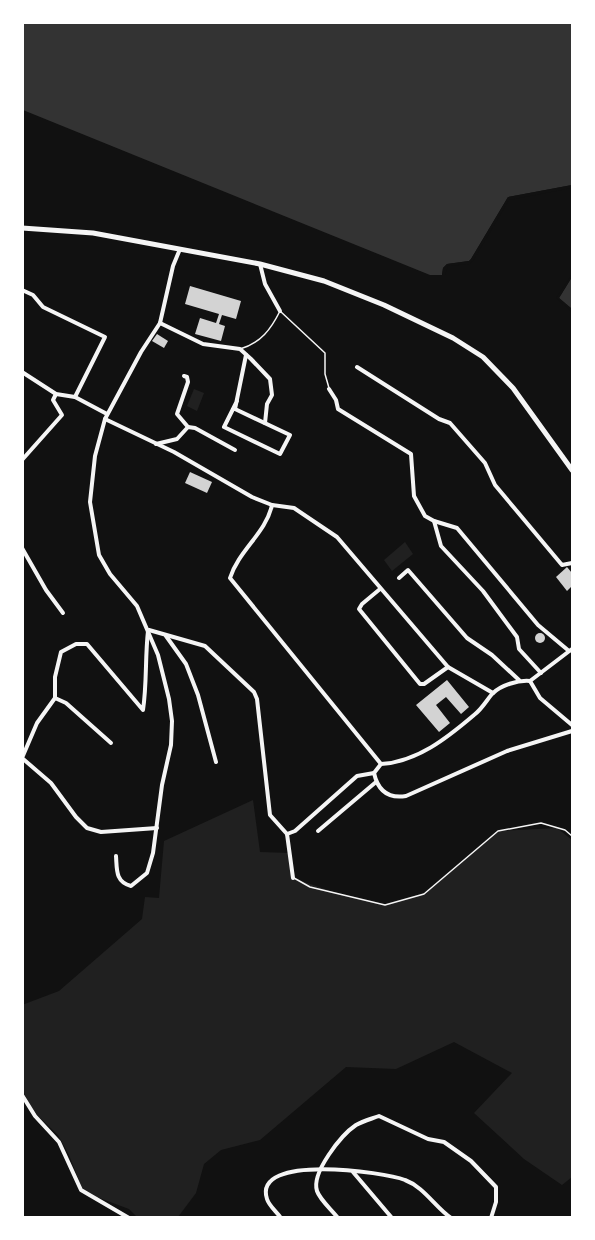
<svg xmlns="http://www.w3.org/2000/svg" width="595" height="1240" font-family="'Golos Text',sans-serif">
<style>
.green{fill:#202020}
.water{fill:#333}
.pier{fill:#111}
.building{fill:#d3d3d3}
.lines{fill:none;stroke-linecap:round;stroke-linejoin:round}
.service{stroke:#f5f5f5;stroke-width:1.5}
.minor{stroke:#f5f5f5;stroke-width:4}
.secondary{stroke:#f5f5f5;stroke-width:5}
</style>
<rect width="100%" height="100%" fill="#111"/>
<g class="green">
<polygon points="194,389 204,393 197,411 187,406"/>
<polygon points="405,542 413,554 392,571 384,560"/>
<polygon points="253,800 260,852 290,853 293,878 339,894 385,905 424,894 498,831 557,828 572,840 572,1177 562,1185 524,1159 474,1113 512,1073 454,1042 396,1069 346,1067 260,1140 221,1150 204,1164 196,1193 178,1217 137,1217 129,1209 97,1197 82,1188 69,1155 58,1135 38,1116 30,1105 23,1091 22,1005 59,991 142,919 145,897 159,898 164,841"/>
</g>
<g class="water">
<polygon points="22,23 572,23 572,185 508,197 471,259 469,261 447,264 443,268 442,275 430,275 23,110"/>
<polygon points="572,277 572,309 559,298"/>
</g>
<g class="pier">
<polygon points="572,185 572,188 509,200 473,261 469,264 448,266 445,275 442,275 443,268 447,264 469,261 471,259 508,197"/>
<polygon points="572,274 572,277 559,298 572,309 572,312 556,298"/>
</g>
<g class="building">
<polygon points="190,286 241,301 236,319 222,315 219,324 225,326 221,341 195,334 200,318 216,323 219,314 185,304"/>
<polygon points="157,334 168,341 164,348 152,341"/>
<polygon points="190,472 212,482 207,493 185,483"/>
<polygon points="567,567 572,573 572,586 567,591 556,577"/>
<circle cx="540" cy="638" r="5"/>
<polygon points="447,680 469,707 461,714 446,697 436,705 450,723 439,732 416,705"/>
</g>
<g class="lines">
<g class="service">
<path d="M240,349C261,343 271,329 280,311L325,353V374L329,388"/>
<polyline points="294,878 310,887 385,905 424,894 498,831 541,823 565,830 572,836"/>
</g>
<g class="minor">
<polyline points="260,264 265,284 280,311"/>
<polyline points="22,290 33,295 43,307 105,337 75,397"/>
<polyline points="160,323 203,344 240,349 251,359 270,379 272,395 267,404 265,423"/>
<polyline points="357,367 439,419 450,423 485,463 495,485 562,565 572,563"/>
<polyline points="22,372 56,394 75,397 107,414"/>
<polyline points="184,376 187,377 188,382 177,414 188,427"/>
<polyline points="329,389 336,400 338,409 411,454 414,496 425,516 434,521 457,528 538,625 569,651"/>
<polyline points="237,401 224,427 280,454 290,435 235,409 246,355"/>
<polyline points="105,419 174,452 252,497 272,505"/>
<polyline points="156,444 177,439 188,427 195,428 235,450"/>
<polyline points="22,460 62,415 53,400 56,394"/>
<polyline points="434,521 441,546 483,591 517,637 519,649 541,673"/>
<polyline points="22,548 46,590 63,613"/>
<polyline points="399,578 408,570 467,638 492,655 519,680"/>
<polyline points="380,589 362,604 359,609 420,684 424,684 448,667"/>
<polyline points="149,630 205,646 254,692 257,699 270,815 287,834 293,878"/>
<path d="M148,631C145,657 147,684 143,710L87,644H76L61,652L55,677V698L37,723L22,758L51,783L76,817L87,828L101,832L157,828"/>
<polyline points="166,636 186,664 198,695 216,762"/>
<polyline points="530,681 540,698 572,725"/>
<polyline points="55,698 66,703 111,743"/>
<path d="M381,764L230,578C239,550 266,533 272,505L294,508L337,537L448,667L493,693"/>
<path d="M374,773C378,791 388,799 406,796L507,751L572,731"/>
<polyline points="318,831 376,782"/>
<path d="M287,834L295,831L357,776L374,773L381,764C417,762 447,738 474,715C482,709 486,701 492,694C501,685 518,680 530,681L572,649"/>
<path d="M116,856C117,869 115,882 131,886L147,873L153,853L162,785L171,745L172,721L169,699L158,655L137,606L110,574L99,555L90,502L95,456L105,419L141,352L160,323L173,266L180,249"/>
<polyline points="22,1095 35,1116 59,1142 81,1190 129,1218"/>
<polyline points="353,1172 392,1218"/>
<path d="M281,1218C277,1212 269,1206 267,1199C252,1153 385,1172 405,1180C424,1187 435,1207 451,1218"/>
<path d="M338,1218C332,1210 320,1200 317,1191C311,1173 341,1135 356,1125C363,1121 371,1119 379,1116L428,1139L444,1142L471,1161L496,1187V1202L491,1218"/>
</g>
<polyline class="secondary" points="22,228 93,233 260,264 324,281 384,305 453,338 483,357 513,388 572,470"/>
</g>
<rect width="595" height="1240" fill="none" stroke="#ffffff" stroke-width="48"/>
</svg>
